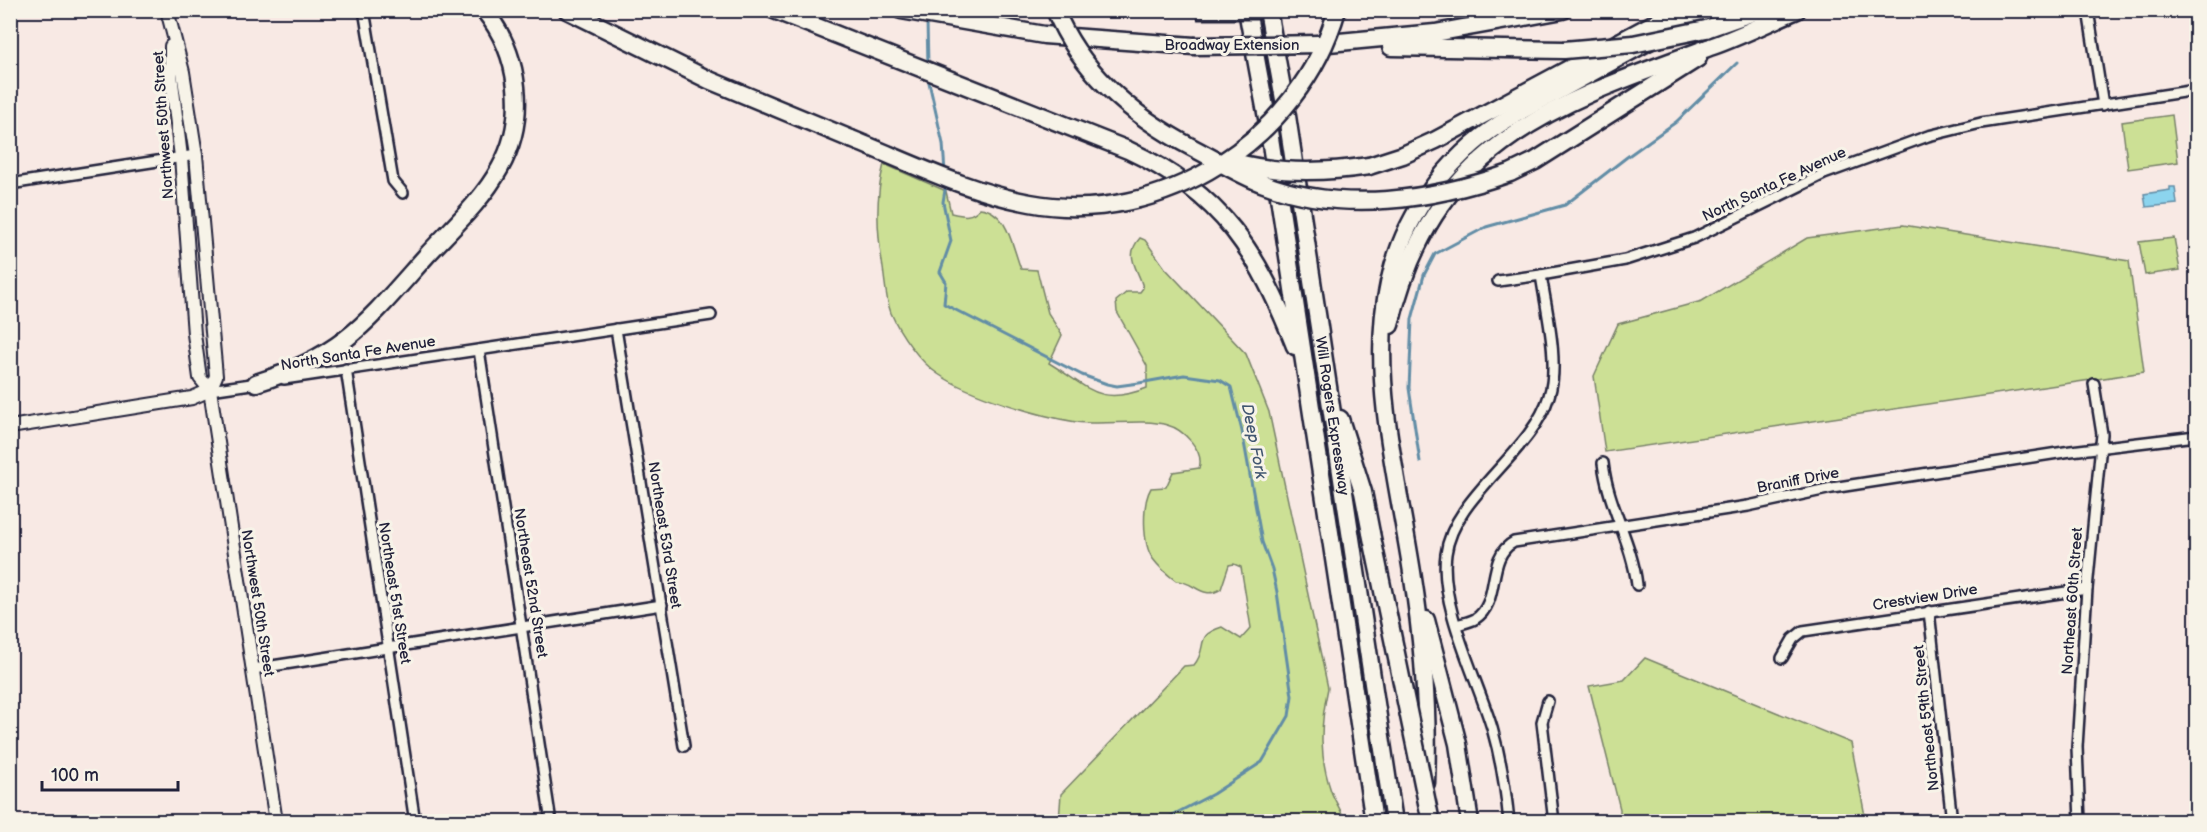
<svg xmlns="http://www.w3.org/2000/svg" width="2207" height="832" font-family="'Balsamiq Sans',sans-serif">
<style>
.green{fill:#cce095;stroke:#778168;stroke-width:1.5}
.water{fill:#8cd4ee;stroke:#628da6;stroke-width:1.5}
.lines{fill:none;stroke-linecap:round;stroke-linejoin:round}
.stream{stroke:#628da6;stroke-width:3}
.street-casing{stroke:#22223b;stroke-width:14}
.secondary-casing{stroke:#22223b;stroke-width:16}
.highway-casing{stroke:#22223b;stroke-width:21}
.street{stroke:#f7f3e8;stroke-width:9}
.secondary{stroke:#f7f3e8;stroke-width:12}
.highway{stroke:#f7f3e8;stroke-width:16}
.highway-bridge-casing{stroke:#22223b;stroke-width:21;stroke-linecap:butt}
.highway-bridge{stroke:#f7f3e8;stroke-width:16}
.labels{text-anchor:middle;stroke-width:6;stroke-linejoin:round;paint-order:stroke}
.street-label{font-size:15px;fill:#22223b;stroke:#f7f3e8}
.water-label{font-size:16px;font-style:italic;fill:#425771;stroke:#f7f3e8}
</style>
<rect width="100%" height="100%" fill="#f8e9e4"/>
<filter id="ink" filterUnits="userSpaceOnUse"><feTurbulence type="fractalNoise" baseFrequency=".0167" numOctaves="2"/><feDisplacementMap in="SourceGraphic" scale="12" xChannelSelector="R" yChannelSelector="G"/><feConvolveMatrix kernelMatrix="1 2 1 2 8 2 1 2 1" color-interpolation-filters="sRGB"/></filter>
<g filter="url(#ink)">
<g class="green">
<polygon points="2172,115 2178,162 2128,169 2122,122"/>
<path d="M884,164L946,191L951,213C964,216 971,218 980,208C1008,211 1012,246 1021,269L1037,270L1048,313L1062,335L1049,363C1089,387 1098,407 1147,388V366L1117,312L1116,301L1127,292H1140L1143,288C1139,269 1123,257 1140,238L1145,240L1165,268L1246,354L1269,412L1328,688C1320,725 1319,756 1331,791C1335,802 1342,811 1345,821H1059L1061,794L1184,666L1194,665C1209,647 1193,636 1222,627L1241,639L1251,628L1241,567L1234,564L1229,565L1221,589C1202,601 1195,581 1176,581C1168,575 1159,567 1153,559C1142,544 1142,503 1151,488L1166,487L1173,472L1199,468C1205,451 1183,429 1167,425C1143,418 1104,426 1076,422C1038,416 969,395 938,374C920,362 900,334 891,313C886,300 885,282 883,268C877,232 875,199 884,164Z"/>
<polygon points="1903,225 2129,261 2144,372 1605,452 1594,376 1618,324 1702,301 1807,238"/>
<polygon points="2174,238 2180,270 2145,275 2139,242"/>
<polygon points="1645,658 1851,743 1866,821 1620,821 1620,809 1589,686 1624,680"/>
</g>
<polygon class="water" points="2170,187 2175,187 2177,204 2146,207 2144,194 2170,190"/>
<g class="lines">
<g class="stream">
<polyline points="927,21 928,66"/>
<polyline points="928,78 943,144 945,172"/>
<polyline points="946,184 943,202 951,241 940,272 946,282 944,304 1082,375 1107,384 1117,386 1139,383 1184,375 1220,380 1231,387 1242,431 1262,542 1272,569 1277,592 1292,696 1289,716 1262,762 1213,794 1159,822"/>
<polyline points="1420,462 1409,388 1412,319 1424,275 1435,254 1486,227 1565,205 1627,157 1676,122 1737,63"/>
</g>
<g class="street-casing">
<g id="street">
<polyline points="364,10 393,181 403,193"/>
<polyline points="2088,10 2103,105"/>
<polyline points="10,184 196,155"/>
<polyline points="1541,275 1625,260 1694,238 1824,174 1928,136 1981,123 2196,90"/>
<path d="M1498,281L1541,275C1546,309 1560,363 1549,396C1532,453 1453,496 1446,554C1439,605 1477,678 1492,728C1501,759 1506,790 1509,822"/>
<polyline points="616,329 684,746"/>
<polyline points="479,350 551,822"/>
<polyline points="346,369 415,822"/>
<polyline points="284,379 711,315"/>
<polyline points="210,390 258,383"/>
<path d="M1603,463C1608,506 1632,542 1637,585"/>
<polyline points="1929,611 1952,822"/>
<path d="M1457,625C1463,623 1470,622 1475,619C1502,602 1485,557 1514,542L1748,506L1832,488L2071,451L2196,436"/>
<polyline points="1782,658 1793,639 1803,631 2087,589"/>
<polyline points="253,669 662,605"/>
<polyline points="1548,701 1542,722 1554,822"/>
<polyline points="2080,822 2077,747 2087,589 2102,434 2094,384"/>
</g>
</g>
<g class="secondary-casing">
<g id="secondary">
<polyline points="167,10 183,72 196,155 216,376 210,390 276,822"/>
<polyline points="171,46 171,74 181,157 194,334 200,378 210,390"/>
<polyline points="10,427 192,398 210,390"/>
</g>
</g>
<g class="highway-casing">
<g id="highway">
<polyline points="567,10 709,80 851,139"/>
<path d="M774,10L1128,150C1223,194 1258,253 1295,346"/>
<polyline points="901,10 1044,35 1194,46"/>
<polyline points="1247,10 1267,118 1374,822"/>
<path id="s1" d="M1268,10L1287,116L1394,822"/>
<polyline points="1706,29 1760,10"/>
<polyline points="1318,44 1435,33 1563,10"/>
<polyline points="1391,47 1564,50"/>
<polyline points="1369,166 1403,155 1436,140 1679,10"/>
<polyline points="1510,173 1535,161 1698,58"/>
<path d="M1390,325C1433,142 1554,104 1713,46C1741,36 1769,22 1797,10"/>
<path d="M256,383C344,356 368,321 427,255C452,228 482,201 500,168C528,118 520,54 484,10"/>
<polyline points="1340,419 1363,492 1371,533"/>
<polyline points="1426,620 1458,744 1470,822"/>
<path d="M1426,783C1429,713 1423,642 1412,572C1388,418 1336,265 1473,144C1502,119 1536,103 1569,85C1615,60 1660,35 1706,10"/>
</g>
</g>
<use href="#street" class="street"/>
<use href="#secondary" class="secondary"/>
<use href="#highway" class="highway"/>
<g class="highway-bridge-casing">
<g id="highway-bridge">
<path d="M1055,10C1082,75 1135,118 1195,149C1218,161 1240,175 1264,184C1343,214 1433,200 1510,173"/>
<polyline points="1197,10 1257,10"/>
<polyline points="1194,46 1318,44"/>
<polyline points="1564,50 1633,44 1706,29"/>
<path d="M851,139C909,162 968,192 1030,203C1162,228 1300,139 1337,10"/>
<path d="M1234,162C1279,174 1323,173 1369,166"/>
<polyline points="1371,533 1431,822"/>
</g>
</g>
<use href="#highway-bridge" class="highway-bridge"/>
</g>
</g>
<g class="labels">
<g class="street-label">
<text x="1232" y="50">Broadway Extension</text>
<text transform="translate(163 125) rotate(-94)" y="5">Northwest 50th Street</text>
<text transform="translate(1774 184) rotate(-25)" y="5">North Santa Fe Avenue</text>
<text transform="translate(358 353) rotate(-9)" y="5">North Santa Fe Avenue</text>
<text dy="5" stroke="none"><textPath href="#s1" startOffset="411">Will Rogers Expressway</textPath></text>
<text transform="translate(1798 480) rotate(-11)" y="5">Braniff Drive</text>
<text transform="translate(665 535) rotate(81)" y="5">Northeast 53rd Street</text>
<text transform="translate(531 583) rotate(81)" y="5">Northeast 52nd Street</text>
<text transform="translate(395 593) rotate(81)" y="5">Northeast 51st Street</text>
<text transform="translate(1925 597) rotate(-9)" y="5">Crestview Drive</text>
<text transform="translate(2072 601) rotate(-86)" y="5">Northeast 60th Street</text>
<text transform="translate(258 603) rotate(81)" y="5">Northwest 50th Street</text>
<text transform="translate(1926 718) rotate(-96)" y="5">Northeast 59th Street</text>
</g>
<g class="water-label">
<text transform="translate(1255 441) rotate(79)" y="6">Deep Fork</text>
</g>
</g>
<rect width="2207" height="832" fill="none" stroke="#f7f3e8" stroke-width="36"/>
<rect x="18" y="18" width="2171" height="796" fill="none" stroke="#22223b" stroke-width="2" filter="url(#ink)"/>
<path d="M42 781v9h136v-9" fill="none" stroke="#22223b" stroke-width="3"/>
<text x="51" y="781" font-size="18" fill="#22223b" stroke="#f7f3e8" stroke-width="4.5" paint-order="stroke">100 m</text>
</svg>
